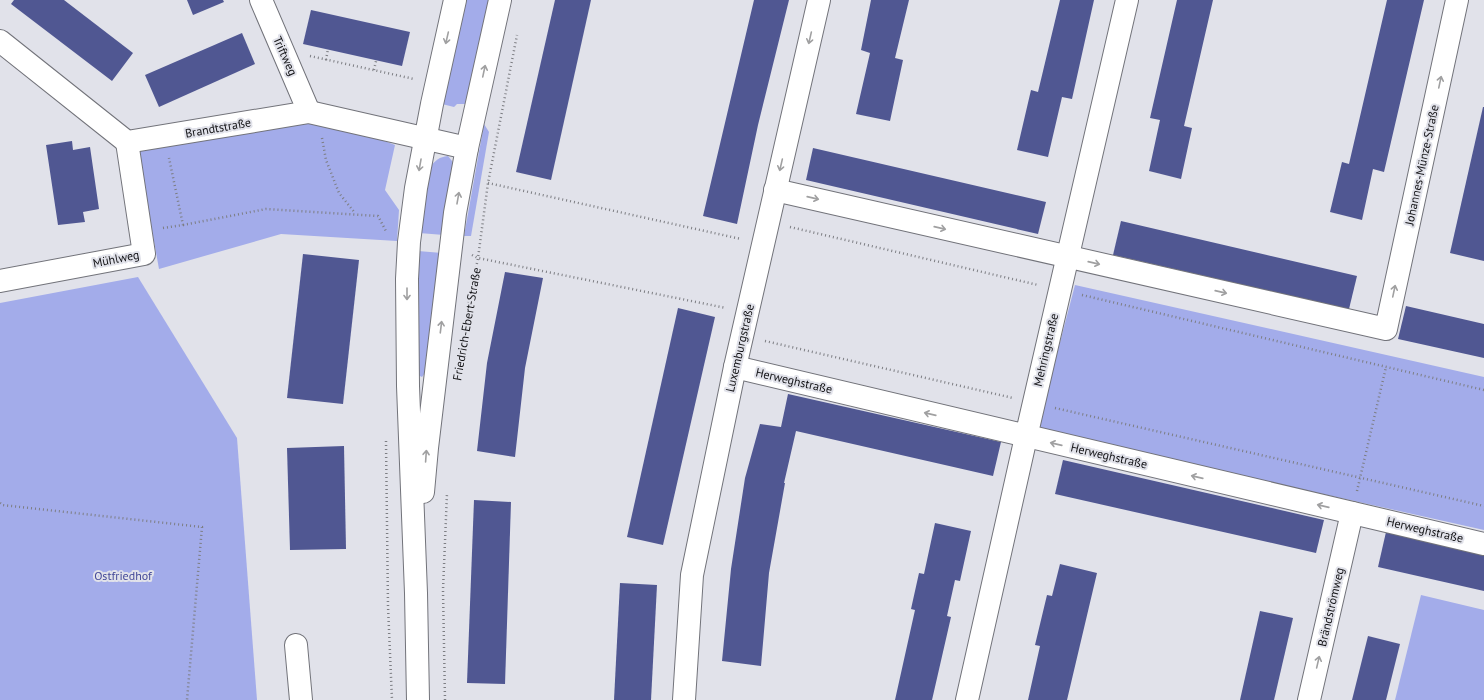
<svg xmlns="http://www.w3.org/2000/svg" width="1484" height="700" font-family="'PT Sans',sans-serif">
<style>
.green{fill:#a3acea}
.building{fill:#505792}
.lines{fill:none;stroke-linecap:round;stroke-linejoin:round}
.minor-casing{stroke:#72737a;stroke-width:24}
.path{stroke:#7d7e83;stroke-width:2.5;stroke-dasharray:1 3;stroke-linecap:butt}
.minor{stroke:#fff;stroke-width:22}
.oneway{stroke:#a0a0a1}
.labels{text-anchor:middle;stroke-width:4;stroke-linejoin:round;paint-order:stroke}
.street-label{font-size:12px;fill:#121215;stroke:#e1e2ea}
.park-label{font-size:12px;fill:#454a99;stroke:#e1e2ea}
</style>
<rect width="100%" height="100%" fill="#e1e2ea"/>
<g class="green">
<polygon points="465,0 490,0 466,104 457,104 454,107 442,104"/>
<polygon points="309,112 395,145 385,190 399,210 397,241 281,234 159,269 137,147"/>
<polygon points="484,124 489,132 471,236 464,236"/>
<path d="M448,156L452,161L454,173L444,235L419,233L430,167C436,160 439,157 448,156Z"/>
<polygon points="418,251 442,253 425,373 422,377 418,375 416,293"/>
<polygon points="138,277 237,438 257,700 0,700 0,303"/>
<polygon points="1075,285 1484,377 1484,530 1037,430"/>
<polygon points="1421,595 1484,610 1484,700 1395,700"/>
</g>
<g class="building">
<polygon points="14,0 64,0 133,53 112,81 11,4"/>
<polygon points="187,0 223,0 224,2 193,15"/>
<polygon points="555,0 591,0 551,180 516,172"/>
<polygon points="754,0 789,0 758,125 737,224 703,216"/>
<polygon points="871,0 909,0 895,58 903,60 890,121 856,114 870,53 861,50"/>
<polygon points="1060,0 1094,0 1072,99 1062,97 1048,157 1017,150 1031,90 1038,92"/>
<polygon points="1177,0 1213,0 1184,126 1192,128 1181,179 1149,171 1160,120 1150,118"/>
<polygon points="1387,0 1424,0 1384,172 1373,169 1362,220 1330,212 1342,162 1349,164"/>
<polygon points="311,10 410,32 402,66 303,44"/>
<polygon points="242,33 255,64 159,107 145,75"/>
<polygon points="1483,107 1484,107 1484,261 1450,253"/>
<polygon points="72,141 73,150 90,147 99,209 83,212 85,222 58,225 46,145"/>
<polygon points="813,148 1046,202 1038,234 806,180"/>
<polygon points="1121,221 1357,276 1349,309 1113,255"/>
<polygon points="303,254 359,260 343,404 287,398"/>
<polygon points="505,272 543,278 525,368 515,457 477,451 487,363"/>
<polygon points="1406,306 1484,324 1484,358 1398,339"/>
<polygon points="678,308 715,317 663,545 627,537"/>
<polygon points="788,394 1001,442 993,476 796,431 784,483 785,483 769,573 761,666 722,661 731,569 745,478 760,424 781,427"/>
<polygon points="344,446 346,549 290,550 287,448"/>
<polygon points="1063,460 1324,520 1316,553 1055,494"/>
<polygon points="474,500 511,502 505,684 467,683"/>
<polygon points="935,523 971,531 960,581 955,580 947,616 951,617 932,700 895,700 915,610 911,609 919,573 924,574"/>
<polygon points="1386,532 1484,554 1484,591 1378,567"/>
<polygon points="1060,564 1097,573 1067,700 1028,700 1040,646 1035,645 1047,595 1052,596"/>
<polygon points="620,583 657,585 651,700 614,700"/>
<polygon points="1260,611 1293,618 1274,700 1240,700"/>
<polygon points="1368,636 1400,644 1386,700 1352,700"/>
</g>
<g class="lines">
<g class="minor-casing">
<g id="minor">
<polyline points="261,0 309,112"/>
<polyline points="0,41 127,142 309,112 467,148"/>
<polyline points="775,190 1386,329 1457,0"/>
<polyline points="0,281 144,254 127,142"/>
<polyline points="735,367 1484,544"/>
<polyline points="423,492 427,448 455,213 467,148 500,0"/>
<polyline points="296,645 301,700"/>
<polyline points="418,700 416,593 408,386 407,279 409,242 416,188 432,104 455,0"/>
<polyline points="684,700 692,575 735,367 819,0"/>
<polyline points="967,700 1026,437 1127,0"/>
<polyline points="1309,700 1352,513"/>
</g>
</g>
<g class="path">
<polyline points="310,56 414,79"/>
<polyline points="326,60 328,49"/>
<polyline points="374,70 376,61"/>
<polyline points="322,138 326,160 339,193 355,213"/>
<polyline points="488,183 741,239"/>
<polyline points="183,225 266,209 378,216 387,233"/>
<polyline points="790,227 1038,285"/>
<polyline points="163,228 183,225 169,158"/>
<polyline points="472,255 478,258 726,308"/>
<polyline points="1082,295 1484,390"/>
<polyline points="468,307 478,258 488,183 517,35"/>
<polyline points="765,341 1013,398"/>
<polyline points="1055,408 1484,506"/>
<polyline points="386,441 388,606 392,700"/>
<polyline points="1357,491 1386,367"/>
<polyline points="0,503 2,505 202,527 187,700"/>
<polyline points="445,700 443,590 447,493"/>
</g>
<use href="#minor" class="minor"/>
</g>
<defs><path id="oneway-shaft" d="M-6 0H5M1.5-3L5.5 0L1.5 3" fill="none" stroke-width="1.6" stroke-linecap="round" stroke-linejoin="round"/></defs>
<g class="oneway">
<use href="#oneway-shaft" transform="translate(447 38) rotate(103)"/>
<use href="#oneway-shaft" transform="translate(810 38) rotate(103)"/>
<use href="#oneway-shaft" transform="translate(484 71) rotate(-78)"/>
<use href="#oneway-shaft" transform="translate(1440 82) rotate(-78)"/>
<use href="#oneway-shaft" transform="translate(420 165) rotate(100)"/>
<use href="#oneway-shaft" transform="translate(781 165) rotate(103)"/>
<use href="#oneway-shaft" transform="translate(458 198) rotate(-80)"/>
<use href="#oneway-shaft" transform="translate(813 198) rotate(13)"/>
<use href="#oneway-shaft" transform="translate(940 228) rotate(13)"/>
<use href="#oneway-shaft" transform="translate(1094 263) rotate(13)"/>
<use href="#oneway-shaft" transform="translate(1394 291) rotate(-78)"/>
<use href="#oneway-shaft" transform="translate(1221 292) rotate(13)"/>
<use href="#oneway-shaft" transform="translate(407 294) rotate(90)"/>
<use href="#oneway-shaft" transform="translate(441 327) rotate(-83)"/>
<use href="#oneway-shaft" transform="translate(930 414) rotate(-167)"/>
<use href="#oneway-shaft" transform="translate(1056 444) rotate(-167)"/>
<use href="#oneway-shaft" transform="translate(426 456) rotate(-86)"/>
<use href="#oneway-shaft" transform="translate(1197 477) rotate(-167)"/>
<use href="#oneway-shaft" transform="translate(1323 506) rotate(-167)"/>
<use href="#oneway-shaft" transform="translate(1318 662) rotate(-77)"/>
</g>
<g class="labels">
<g class="street-label">
<text transform="translate(285 56) rotate(66)" y="4">Triftweg</text>
<text transform="translate(218 128) rotate(-10)" y="4">Brandtstraße</text>
<text transform="translate(1422 165) rotate(-78)" y="4">Johannes-Münze-Straße</text>
<text transform="translate(116 259) rotate(-11)" y="4">Mühlweg</text>
<text transform="translate(467 324) rotate(-80)" y="4">Friedrich-Ebert-Straße</text>
<text transform="translate(740 348) rotate(-77)" y="4">Luxemburgstraße</text>
<text transform="translate(1046 350) rotate(-77)" y="4">Mehringstraße</text>
<text transform="translate(794 381) rotate(13)" y="4">Herweghstraße</text>
<text transform="translate(1109 456) rotate(13)" y="4">Herweghstraße</text>
<text transform="translate(1425 530) rotate(13)" y="4">Herweghstraße</text>
<text transform="translate(1331 607) rotate(-77)" y="4">Brändströmweg</text>
</g>
<g class="park-label">
<text x="123" y="580">Ostfriedhof</text>
</g>
</g>
</svg>
